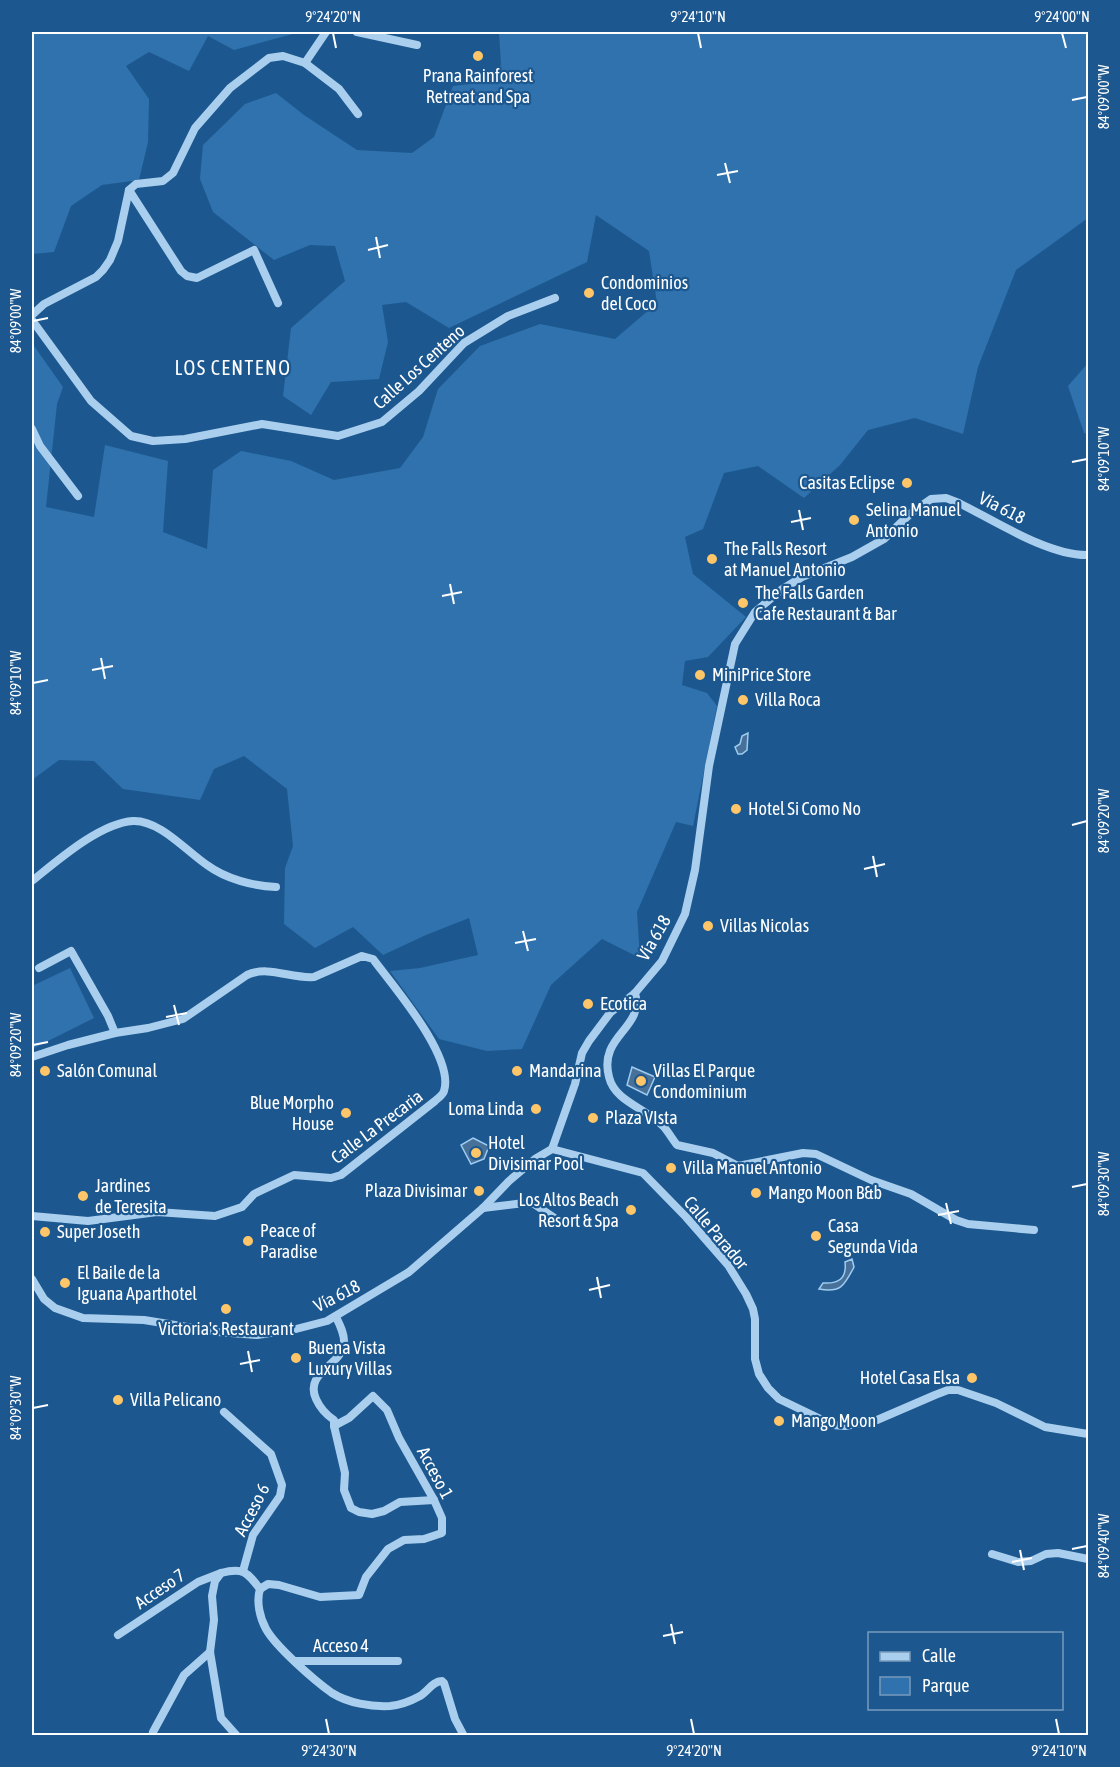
<svg xmlns="http://www.w3.org/2000/svg" width="1120" height="1767" font-family="'Asap Condensed',sans-serif">
<style>
.green{fill:#2f72ad}
.water{fill:#477199;stroke:#9ecbf0;stroke-width:1.5}
.lines{fill:none;stroke-linecap:round;stroke-linejoin:round}
.minor{stroke:#aacfee;stroke-width:8}
.ticks{fill:none;stroke:#fff;stroke-width:2}
.poi-dot{fill:#fec668;stroke:#1c588f;stroke-width:2}
.labels{text-anchor:middle;stroke-width:4.5;stroke-linejoin:round;paint-order:stroke}
.poi-label{font-size:18px;fill:#fff;stroke:#1c588f;text-anchor:start}
.street-label{font-size:18px;fill:#fff;stroke:#1c588f}
.neighbourhood-label{font-size:20px;letter-spacing:1.5px;fill:#fff;stroke:#1c588f}
.neatline{fill:none;stroke:#fff;stroke-width:2}
.ticks-label{font-size:15px;text-anchor:middle;fill:#fff}
</style>
<rect width="100%" height="100%" fill="#1c588f"/>
<g class="green">
<polygon points="32,32 300,32 234,50 208,36 189,71 149,52 126,66 149,99 148,142 139,180 102,185 71,206 54,252 32,254"/>
<polygon points="499,32 1088,32 1088,218 1016,270 978,367 963,434 915,418 868,430 840,465 804,498 758,466 724,473 703,529 685,537 693,574 746,617 708,657 685,661 682,685 707,693 717,706 693,826 676,822 637,912 640,958 602,939 551,985 522,1049 487,1051 439,1039 390,971 420,968 478,955 469,918 426,935 383,955 353,927 315,948 284,924 285,868 293,846 287,789 244,756 214,769 200,800 123,789 94,761 59,760 32,780 32,343 63,387 57,404 46,507 94,517 105,445 168,461 163,532 207,549 213,470 241,451 291,461 334,480 400,468 423,437 438,389 480,346 540,324 615,339 657,303 649,251 596,215 587,262 449,328 406,302 382,305 388,342 379,379 331,382 311,415 283,396 291,328 345,281 335,246 310,245 274,260 213,212 200,179 203,145 245,104 276,93 304,115 357,150 412,153 434,137 453,86 479,83 501,65"/>
<polygon points="1088,363 1088,434 1084,433 1068,386"/>
<polygon points="70,968 94,1018 32,1049 32,986"/>
</g>
<g class="water">
<polygon points="748,733 747,750 742,754 738,754 735,747 740,744 742,736"/>
<polygon points="632,1067 655,1077 647,1095 627,1085"/>
<polygon points="473,1138 489,1146 484,1159 471,1164 461,1145"/>
<path d="M852,1259L854,1267C844,1286 841,1293 819,1289L823,1283C838,1284 847,1279 845,1262Z"/>
</g>
<g class="lines">
<g class="minor">
<polyline points="357,32 417,45"/>
<polyline points="305,63 326,32"/>
<polyline points="129,190 181,271 187,276 197,278 254,250 278,303"/>
<polyline points="32,315 44,304 96,277 103,270 110,260 118,241 129,190 136,184 163,181 173,173 195,128 230,88 269,58 283,56 305,63 339,89 358,114"/>
<polyline points="32,320 91,401 131,436 153,441 185,439 262,424 338,436 382,422 419,391 464,343 508,316 555,298"/>
<polyline points="32,429 40,446 78,496"/>
<path d="M32,881C57,861 100,823 133,821C160,820 186,851 207,865C226,879 253,886 276,887"/>
<polyline points="39,968 71,951 108,1016 115,1033"/>
<path d="M635,993C645,1029 598,1035 609,1077C615,1102 646,1108 663,1126C668,1131 672,1139 677,1145L713,1153L738,1166L803,1153L816,1154L871,1180L911,1194L956,1220L968,1224L1034,1230"/>
<path d="M32,1057L68,1045L115,1033L148,1028L183,1019L247,975C269,965 291,979 314,977L362,956L373,959C393,986 455,1057 444,1091C443,1095 438,1098 435,1101L341,1175L331,1178L294,1175L254,1194L242,1207L215,1216L157,1212L88,1221L32,1216"/>
<polyline points="552,1149 643,1173 686,1217 728,1265 746,1294 753,1309 755,1319 755,1359 759,1374 768,1388 779,1399 833,1425 845,1426 877,1420 935,1395 948,1390 958,1390 996,1403 1045,1427 1088,1434"/>
<polyline points="483,1208 524,1203 534,1204 559,1221"/>
<path d="M32,1279L44,1299L55,1308L83,1318L144,1320L218,1332L257,1335L296,1329L327,1321L409,1272L483,1208L509,1181L535,1159L552,1149L575,1084L582,1053L589,1041L610,1013L635,993L662,961L685,914L695,870L709,766L735,644L755,612L781,590L802,577L852,557L884,539L911,513L931,499L946,498L959,503C995,521 1049,556 1088,555"/>
<polyline points="224,1412 271,1454 282,1485 280,1496 253,1535 243,1571"/>
<polyline points="334,1426 345,1473 344,1490 351,1508 359,1512 372,1514 384,1511 400,1502 434,1500"/>
<polyline points="992,1554 1018,1562 1031,1561 1046,1554 1058,1553 1088,1559"/>
<path d="M260,1589L268,1584L279,1585L320,1597L359,1595L366,1577L388,1549L404,1540L424,1539L442,1533V1518L434,1500L399,1438L387,1410L373,1396L349,1418L334,1426V1420C325,1414 320,1408 316,1399C304,1372 341,1366 344,1344C345,1335 340,1325 336,1317"/>
<path d="M260,1589C256,1602 260,1618 266,1629C276,1647 315,1681 332,1693C348,1703 371,1707 390,1706C400,1705 411,1701 420,1696C428,1691 433,1681 442,1681L444,1683L455,1719L464,1736"/>
<polyline points="118,1635 198,1582 221,1573"/>
<polyline points="295,1661 398,1661"/>
<polyline points="153,1732 184,1675 210,1652"/>
<path d="M237,1736L221,1718L210,1652L214,1620L212,1596L215,1581L221,1573C243,1567 247,1572 260,1589"/>
</g>
</g>
<path class="ticks" d="M333,33L336,48M698,33L701,48M1062,33L1066,48M1072,100L1087,97M725,163L730,183M717,175L738,171M376,237L380,258M368,250L388,245M33,321L48,318M1072,462L1087,459M799,510L803,530M791,522L811,518M450,584L454,604M442,596L462,592M101,658L105,679M92,670L113,666M33,683L48,680M1072,825L1087,821M873,856L877,877M864,869L885,864M523,931L528,951M515,943L536,939M174,1005L179,1025M166,1017L187,1013M33,1045L48,1042M1072,1187L1087,1184M946,1203L951,1224M938,1215L959,1211M597,1277L601,1298M589,1290L610,1285M248,1351L252,1372M240,1364L260,1360M33,1408L48,1405M1072,1549L1087,1546M1020,1550L1024,1570M1012,1562L1032,1558M671,1624L675,1644M663,1636L683,1632M326,1719L329,1734M691,1719L694,1734M1056,1719L1059,1734"/>
<g class="poi-dot">
<circle cx="478" cy="56" r="6"/>
<circle cx="589" cy="293" r="6"/>
<circle cx="907" cy="483" r="6"/>
<circle cx="854" cy="520" r="6"/>
<circle cx="712" cy="559" r="6"/>
<circle cx="743" cy="603" r="6"/>
<circle cx="700" cy="675" r="6"/>
<circle cx="743" cy="700" r="6"/>
<circle cx="736" cy="809" r="6"/>
<circle cx="708" cy="926" r="6"/>
<circle cx="588" cy="1004" r="6"/>
<circle cx="45" cy="1071" r="6"/>
<circle cx="517" cy="1071" r="6"/>
<circle cx="641" cy="1081" r="6"/>
<circle cx="536" cy="1109" r="6"/>
<circle cx="346" cy="1113" r="6"/>
<circle cx="593" cy="1118" r="6"/>
<circle cx="476" cy="1153" r="6"/>
<circle cx="671" cy="1168" r="6"/>
<circle cx="479" cy="1191" r="6"/>
<circle cx="756" cy="1193" r="6"/>
<circle cx="83" cy="1196" r="6"/>
<circle cx="631" cy="1210" r="6"/>
<circle cx="45" cy="1232" r="6"/>
<circle cx="816" cy="1236" r="6"/>
<circle cx="248" cy="1241" r="6"/>
<circle cx="65" cy="1283" r="6"/>
<circle cx="226" cy="1309" r="6"/>
<circle cx="296" cy="1358" r="6"/>
<circle cx="972" cy="1378" r="6"/>
<circle cx="118" cy="1400" r="6"/>
<circle cx="779" cy="1421" r="6"/>
</g>
<g class="labels">
<g class="poi-label">
<text x="478" y="82" text-anchor="middle">Prana Rainforest<tspan x="478" dy="21">Retreat and Spa</tspan></text>
<text x="601" y="289">Condominios<tspan x="601" dy="21">del Coco</tspan></text>
<text x="895" y="489" text-anchor="end">Casitas Eclipse</text>
<text x="866" y="516">Selina Manuel<tspan x="866" dy="21">Antonio</tspan></text>
<text x="724" y="555">The Falls Resort<tspan x="724" dy="21">at Manuel Antonio</tspan></text>
<text x="755" y="599">The Falls Garden<tspan x="755" dy="21">Cafe Restaurant &amp; Bar</tspan></text>
<text x="712" y="681">MiniPrice Store</text>
<text x="755" y="706">Villa Roca</text>
<text x="748" y="815">Hotel Si Como No</text>
<text x="720" y="932">Villas Nicolas</text>
<text x="600" y="1010">Ecotica</text>
<text x="57" y="1077">Salón Comunal</text>
<text x="529" y="1077">Mandarina</text>
<text x="653" y="1077">Villas El Parque<tspan x="653" dy="21">Condominium</tspan></text>
<text x="334" y="1109" text-anchor="end">Blue Morpho<tspan x="334" dy="21">House</tspan></text>
<text x="524" y="1115" text-anchor="end">Loma Linda</text>
<text x="605" y="1124">Plaza VIsta</text>
<text x="488" y="1149">Hotel<tspan x="488" dy="21">Divisimar Pool</tspan></text>
<text x="683" y="1174">Villa Manuel Antonio</text>
<text x="95" y="1192">Jardines<tspan x="95" dy="21">de Teresita</tspan></text>
<text x="467" y="1197" text-anchor="end">Plaza Divisimar</text>
<text x="768" y="1199">Mango Moon B&amp;b</text>
<text x="619" y="1206" text-anchor="end">Los Altos Beach<tspan x="619" dy="21">Resort &amp; Spa</tspan></text>
<text x="828" y="1232">Casa<tspan x="828" dy="21">Segunda Vida</tspan></text>
<text x="260" y="1237">Peace of<tspan x="260" dy="21">Paradise</tspan></text>
<text x="57" y="1238">Super Joseth</text>
<text x="77" y="1279">El Baile de la<tspan x="77" dy="21">Iguana Aparthotel</tspan></text>
<text x="226" y="1335" text-anchor="middle">Victoria's Restaurant</text>
<text x="308" y="1354">Buena Vista<tspan x="308" dy="21">Luxury Villas</tspan></text>
<text x="960" y="1384" text-anchor="end">Hotel Casa Elsa</text>
<text x="130" y="1406">Villa Pelicano</text>
<text x="791" y="1427">Mango Moon</text>
</g>
<g class="street-label">
<text transform="translate(419 367) rotate(-42)" y="6">Calle Los Centeno</text>
<text transform="translate(1002 508) rotate(27)" y="6">Vía 618</text>
<text transform="translate(654 938) rotate(-60)" y="6">Vía 618</text>
<text transform="translate(377 1127) rotate(-37)" y="6">Calle La Precaria</text>
<text transform="translate(716 1233) rotate(50)" y="6">Calle Parador</text>
<text transform="translate(337 1296) rotate(-27)" y="6">Vía 618</text>
<text transform="translate(435 1473) rotate(62)" y="6">Acceso 1</text>
<text transform="translate(252 1510) rotate(-63)" y="6">Acceso 6</text>
<text transform="translate(160 1589) rotate(-34)" y="6">Acceso 7</text>
<text x="341" y="1652">Acceso 4</text>
</g>
<g class="neighbourhood-label">
<text x="233" y="375">LOS CENTENO</text>
</g>
</g>
<rect width="1120" height="1767" fill="none" stroke="#1c588f" stroke-width="66"/>
<rect x="868" y="1632" width="195" height="78" fill="#1c588f" stroke="#779bbc" stroke-width="1.5"/>
<rect x="880" y="1652" width="30" height="9" fill="#aacfee" stroke="#779bbc" stroke-width="1.5"/>
<text x="922" y="1662" font-size="18" fill="#ffffff">Calle</text>
<rect x="880" y="1677" width="30" height="18" fill="#2f72ad" stroke="#779bbc" stroke-width="1.5"/>
<text x="922" y="1692" font-size="18" fill="#ffffff">Parque</text>
<rect x="33" y="33" width="1054" height="1701" class="neatline"/>
<g class="ticks-label">
<text x="333" y="22">9°24'20"N</text>
<text x="698" y="22">9°24'10"N</text>
<text x="1062" y="22">9°24'00"N</text>
<text transform="translate(1104 97) rotate(-90)" y="5">84°09'00"W</text>
<text transform="translate(16 321) rotate(-90)" y="5">84°09'00"W</text>
<text transform="translate(1104 459) rotate(-90)" y="5">84°09'10"W</text>
<text transform="translate(16 683) rotate(-90)" y="5">84°09'10"W</text>
<text transform="translate(1104 821) rotate(-90)" y="5">84°09'20"W</text>
<text transform="translate(16 1045) rotate(-90)" y="5">84°09'20"W</text>
<text transform="translate(1104 1184) rotate(-90)" y="5">84°09'30"W</text>
<text transform="translate(16 1408) rotate(-90)" y="5">84°09'30"W</text>
<text transform="translate(1104 1546) rotate(-90)" y="5">84°09'40"W</text>
<text x="329" y="1756">9°24'30"N</text>
<text x="694" y="1756">9°24'20"N</text>
<text x="1059" y="1756">9°24'10"N</text>
</g>
</svg>
